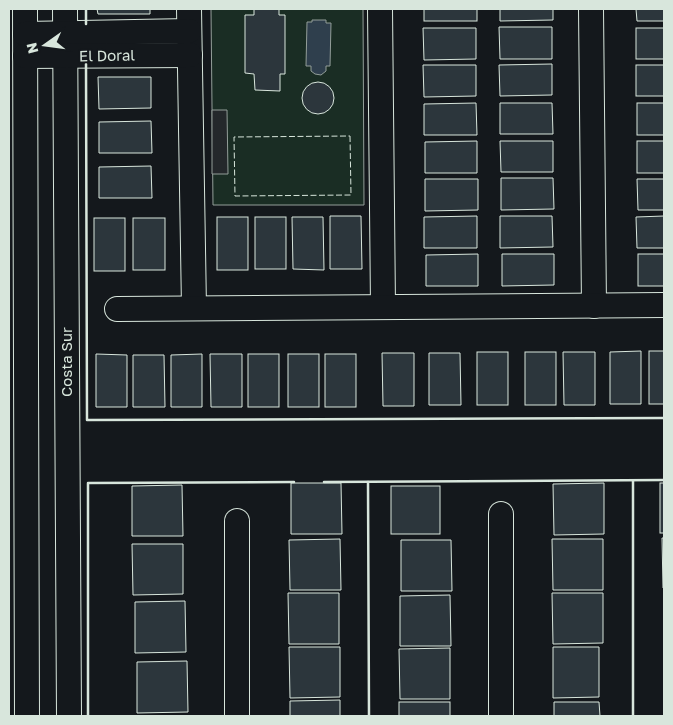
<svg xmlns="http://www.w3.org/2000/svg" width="673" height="725" font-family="'Golos Text',sans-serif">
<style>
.green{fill:#1a2d24;stroke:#939e99}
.parking{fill:#24282b;stroke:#939e99}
.water{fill:#2f3f4d;stroke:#939e99}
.building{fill:#2c363c;stroke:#d8e6dc}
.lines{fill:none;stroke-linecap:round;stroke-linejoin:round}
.minor-casing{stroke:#d8e6dc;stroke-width:26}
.minor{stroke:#14181c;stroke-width:24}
.fence{stroke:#d8e6dc;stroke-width:1;stroke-dasharray:6 2.5;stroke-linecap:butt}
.wall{stroke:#d8e6dc;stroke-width:2.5}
.labels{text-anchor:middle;stroke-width:4;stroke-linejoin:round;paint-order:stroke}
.street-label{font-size:15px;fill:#d8e6dc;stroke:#14181c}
</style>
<rect width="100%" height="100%" fill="#14181c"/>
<polygon class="green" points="211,9 363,9 364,205 213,205"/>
<polygon class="parking" points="212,110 227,110 228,174 212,174"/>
<polygon class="water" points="312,20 326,20 326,23 331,23 330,66 326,66 326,71 321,75 315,74 311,71 311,66 306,66 307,22 312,22"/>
<g class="building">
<polygon points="97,9 150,9 150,14 98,14"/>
<polygon points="254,9 279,9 279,15 285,15 285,74 280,74 280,91 255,90 254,74 245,73 245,15 254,15"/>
<rect x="424" y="9" width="53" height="12"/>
<polygon points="500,9 553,9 553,20 500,21"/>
<polygon points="636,9 664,9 664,21 637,21"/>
<polygon points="499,27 552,27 552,59 500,59"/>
<polygon points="423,28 476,28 476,59 424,60"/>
<rect x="636" y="28" width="28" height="31"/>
<polygon points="552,64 552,95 500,96 499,65"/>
<polygon points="423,65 476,65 476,96 424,97"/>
<rect x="636" y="65" width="28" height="31"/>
<polygon points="98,77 151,77 151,108 99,109"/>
<circle cx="318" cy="98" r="16"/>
<polygon points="476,103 477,135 424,135 424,104"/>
<polygon points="500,103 552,103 553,134 500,134"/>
<rect x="637" y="103" width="27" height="32"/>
<polygon points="151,121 152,153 99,153 99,122"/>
<polygon points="477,141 477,173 425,173 425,142"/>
<polygon points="500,141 553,141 553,172 501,172"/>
<rect x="637" y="141" width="27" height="32"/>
<polygon points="151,166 152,198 99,198 99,167"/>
<polygon points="501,178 553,178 554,209 501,210"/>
<polygon points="425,179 478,179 478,210 425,211"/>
<polygon points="637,179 664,179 664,210 638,210"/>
<polygon points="330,216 361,216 362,269 330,269"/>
<polygon points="477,216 477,248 424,248 424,217"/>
<polygon points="500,216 552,216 553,247 500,248"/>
<polygon points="664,216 664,248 637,248 636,217"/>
<rect x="217" y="217" width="31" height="53"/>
<rect x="255" y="217" width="31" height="52"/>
<polygon points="292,217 323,217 324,270 293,269"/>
<rect x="94" y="218" width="31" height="53"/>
<rect x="133" y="218" width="32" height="52"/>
<polygon points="478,254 478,286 426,286 426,255"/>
<polygon points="502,254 554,254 554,285 502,286"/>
<rect x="638" y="254" width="26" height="32"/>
<polygon points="641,351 641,404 610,404 610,352"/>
<rect x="649" y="351" width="15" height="53"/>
<rect x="477" y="352" width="31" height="53"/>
<rect x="525" y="352" width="31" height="53"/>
<polygon points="563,352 595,352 595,405 564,405"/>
<polygon points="382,353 414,353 414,406 383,406"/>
<polygon points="429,353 460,353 461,405 429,405"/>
<polygon points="96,354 127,355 127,407 96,407"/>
<polygon points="202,354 202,407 171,407 171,355"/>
<polygon points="210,354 242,354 242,407 211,407"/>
<rect x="248" y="354" width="31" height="53"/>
<rect x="288" y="354" width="31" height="53"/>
<rect x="325" y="354" width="31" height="53"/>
<polygon points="133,355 164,355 165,407 133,407"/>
<polygon points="291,483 341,483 342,534 291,534"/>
<polygon points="604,483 604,534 554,535 553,484"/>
<rect x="660" y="483" width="4" height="50"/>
<polygon points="182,485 183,536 132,536 132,486"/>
<rect x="391" y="486" width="49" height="48"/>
<polygon points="662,538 664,538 664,588 663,588"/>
<polygon points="340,539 341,590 290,590 289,540"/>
<polygon points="552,539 603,539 603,590 553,590"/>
<polygon points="401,540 451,540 452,591 401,591"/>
<polygon points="132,544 183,544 183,594 133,595"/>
<polygon points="288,593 339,593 339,644 289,644"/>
<polygon points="552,593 603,593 603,643 553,644"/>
<polygon points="450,595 451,646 400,646 400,596"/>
<polygon points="185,601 186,652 135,653 135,602"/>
<polygon points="289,647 340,647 340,697 290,698"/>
<polygon points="553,647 599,647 599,697 553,698"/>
<polygon points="450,648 450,699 400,699 399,649"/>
<polygon points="187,661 188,712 137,713 137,662"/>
<polygon points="340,700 340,716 290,716 290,701"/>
<rect x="399" y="702" width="51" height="14"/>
<polygon points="554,702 599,702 600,716 554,716"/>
</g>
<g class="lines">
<g class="minor-casing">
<g id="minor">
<polyline points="25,9 27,716"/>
<polyline points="65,9 69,716"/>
<polyline points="189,9 194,308"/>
<polyline points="380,9 383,307"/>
<polyline points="591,9 594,306"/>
<polyline points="25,34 189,31"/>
<polyline points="25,56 190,55"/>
<polyline points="117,309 664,305"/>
<polyline points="501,514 501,716"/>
<polyline points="237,521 237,716"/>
</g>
</g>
<use href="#minor" class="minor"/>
<polygon class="fence" points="350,136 351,195 235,196 234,137"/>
<g class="wall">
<polyline points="86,9 86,24"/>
<polyline points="86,64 87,420 664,418"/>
<polyline points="633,481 633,716"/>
<polyline points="324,482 664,480"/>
<polyline points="368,482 369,716"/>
<polyline points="88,716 88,483 294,482"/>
</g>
</g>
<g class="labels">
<g class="street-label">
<text transform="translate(107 56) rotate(-1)" y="5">El Doral</text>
<text transform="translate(67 362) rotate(-90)" y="5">Costa Sur</text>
</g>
</g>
<rect width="673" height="725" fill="none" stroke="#d8e6dc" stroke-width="20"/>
<g transform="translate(45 45) rotate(256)" stroke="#14181c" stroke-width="4" paint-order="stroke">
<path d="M0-4L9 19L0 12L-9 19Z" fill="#d8e6dc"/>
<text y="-8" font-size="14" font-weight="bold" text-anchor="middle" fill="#d8e6dc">N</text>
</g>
</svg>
